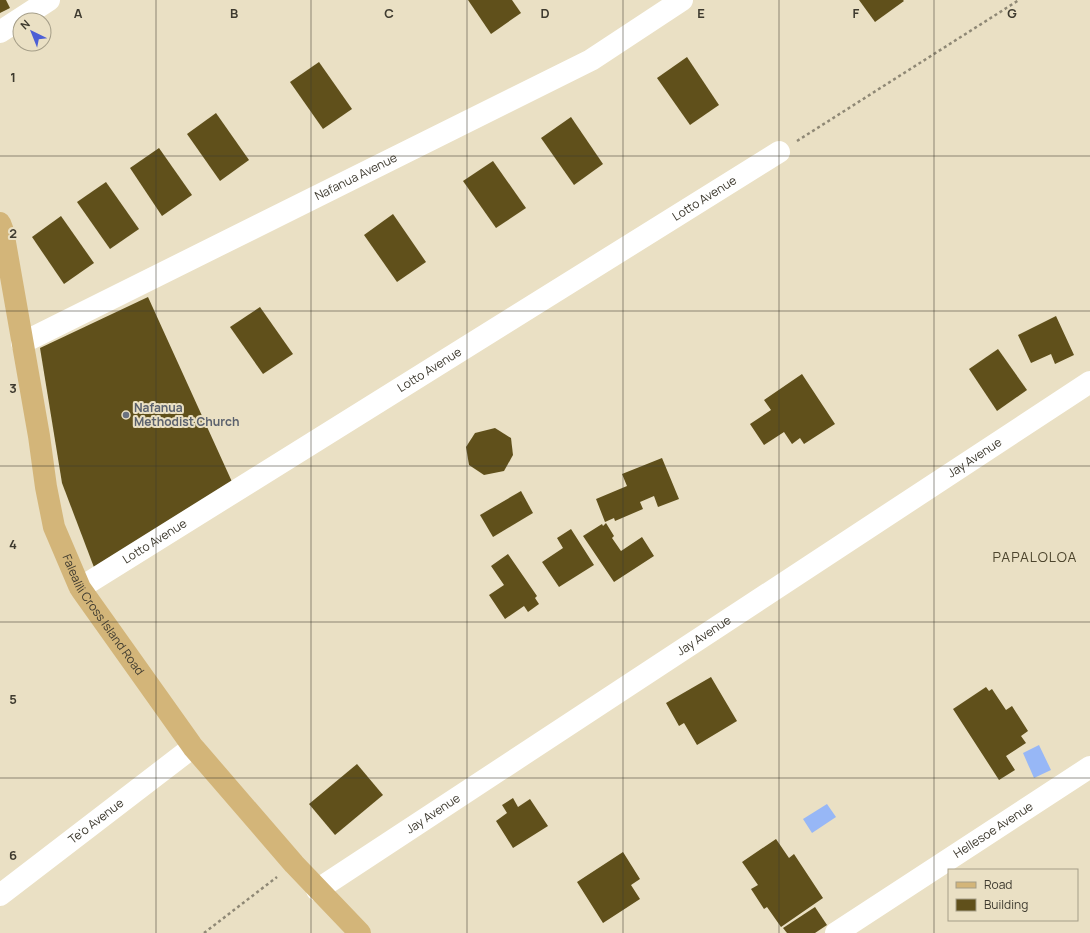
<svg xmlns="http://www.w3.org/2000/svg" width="1090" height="933" font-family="Manrope,sans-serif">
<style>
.water{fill:#97b7f6}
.building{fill:#60501b}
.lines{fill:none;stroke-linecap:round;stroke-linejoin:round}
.path{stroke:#8f8875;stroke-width:2.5;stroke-dasharray:3 3;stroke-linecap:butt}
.street{stroke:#fff;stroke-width:22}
.primary{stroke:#d3b579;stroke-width:22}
.grid{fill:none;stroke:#3e3a2f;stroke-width:1;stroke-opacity:0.55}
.worship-dot{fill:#6b7280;stroke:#eae0c4;stroke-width:1.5}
.labels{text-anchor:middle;stroke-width:4;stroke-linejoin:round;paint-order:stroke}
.street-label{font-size:12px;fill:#3e3a2f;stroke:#eae0c4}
.worship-label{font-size:12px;font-weight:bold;fill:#5b616d;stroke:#eae0c4;text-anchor:start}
.quarter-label{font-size:14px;letter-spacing:1px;fill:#4d452d;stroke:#eae0c4}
.grid-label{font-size:13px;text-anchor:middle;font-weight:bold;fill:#3e3a2f;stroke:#eae0c4;stroke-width:4;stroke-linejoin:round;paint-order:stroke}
</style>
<rect width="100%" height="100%" fill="#eae0c4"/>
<g class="water">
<polygon points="1039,745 1051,770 1034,778 1023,753"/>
<polygon points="827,804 836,817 812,833 803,819"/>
</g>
<g class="building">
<polygon points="0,0 6,0 10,8 0,13"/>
<polygon points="468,0 512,0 521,13 491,34"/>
<polygon points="859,0 903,0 904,1 875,22"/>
<polygon points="687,57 719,105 690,125 657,78"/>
<polygon points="319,62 352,109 323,129 290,82"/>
<polygon points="216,113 249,160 220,181 187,134"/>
<polygon points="571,117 603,164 574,185 541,138"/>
<polygon points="159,148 192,195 162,216 130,168"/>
<polygon points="493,161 526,208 496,228 463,181"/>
<polygon points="106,182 139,229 110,249 77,202"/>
<polygon points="393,214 426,262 397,282 364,235"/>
<polygon points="61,216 94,263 64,284 32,237"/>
<polygon points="148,297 233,484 95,570 62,483 40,348"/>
<polygon points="260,307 293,354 263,374 230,327"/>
<polygon points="1056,316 1074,355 1055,364 1051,354 1031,363 1018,335"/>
<polygon points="998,349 1027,390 997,411 969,369"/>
<polygon points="802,374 835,424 804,444 800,438 792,444 784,432 764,445 750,424 771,410 764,400"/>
<polygon points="495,428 511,438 513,455 504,471 484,475 469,465 466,447 475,433"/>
<polygon points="662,458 679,499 658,507 654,496 640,502 643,509 615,521 614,518 605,522 596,499 627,486 622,474"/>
<polygon points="521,491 533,513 493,537 480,515"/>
<polygon points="606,523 614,536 612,538 621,551 642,537 654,556 614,582 583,536 602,524 603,526"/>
<polygon points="571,529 594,565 559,587 542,562 563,548 557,538"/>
<polygon points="508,554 537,596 535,598 539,604 528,612 524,606 505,619 489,595 504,585 491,566"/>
<polygon points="711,677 737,721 697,745 684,723 679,726 666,703"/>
<polygon points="986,687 989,691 992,689 1006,710 1012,706 1028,731 1021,736 1026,743 1006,756 1015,770 999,780 953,709"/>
<polygon points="357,764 383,795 335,835 309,804"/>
<polygon points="513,798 518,807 530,799 548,826 513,848 496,821 507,813 502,805"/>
<polygon points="776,839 789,858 794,854 823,898 781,927 767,907 764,909 751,889 758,885 742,862"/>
<polygon points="623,852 640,879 631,885 640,899 603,923 577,882"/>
<polygon points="815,907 827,925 815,933 787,933 783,928"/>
</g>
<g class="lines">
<g class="path">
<polyline points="797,141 1019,0"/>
<polyline points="204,933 277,877"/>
</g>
<g class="street">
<polyline points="0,32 49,0"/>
<path id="s1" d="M22,343L591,60L682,0"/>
<path id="s2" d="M80,588L779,152"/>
<path id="s3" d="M317,890L1090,382"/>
<path id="s4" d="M0,895L193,747"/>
<path id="s5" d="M836,933L1090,767"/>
</g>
<path class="primary" id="s6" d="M0,223L3,231L39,436L46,487L54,527L80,588L193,747L294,864L360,933"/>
</g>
<path class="grid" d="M156,0V933M311,0V933M467,0V933M623,0V933M779,0V933M934,0V933M0,156H1090M0,311H1090M0,466H1090M0,622H1090M0,778H1090"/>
<circle class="worship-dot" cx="126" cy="415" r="4"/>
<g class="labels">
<g class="street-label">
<text dy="4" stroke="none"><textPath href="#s1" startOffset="373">Nafanua Avenue</textPath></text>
<text dy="4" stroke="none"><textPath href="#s2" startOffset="736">Lotto Avenue</textPath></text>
<text dy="4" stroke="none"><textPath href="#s2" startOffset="412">Lotto Avenue</textPath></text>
<text dy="4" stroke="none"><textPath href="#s3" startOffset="787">Jay Avenue</textPath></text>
<text dy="4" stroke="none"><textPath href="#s2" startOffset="88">Lotto Avenue</textPath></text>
<text dy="4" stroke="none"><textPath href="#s6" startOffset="410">Falealili Cross Island Road</textPath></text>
<text dy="4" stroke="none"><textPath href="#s3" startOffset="463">Jay Avenue</textPath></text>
<text dy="4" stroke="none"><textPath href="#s3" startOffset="139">Jay Avenue</textPath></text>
<text dy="4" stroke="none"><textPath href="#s4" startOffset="121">Te'o Avenue</textPath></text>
<text dy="4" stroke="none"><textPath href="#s5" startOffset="188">Hellesoe Avenue</textPath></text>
</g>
<g class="worship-label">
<text x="134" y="412">Nafanua<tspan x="134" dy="14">Methodist Church</tspan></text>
</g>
<g class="quarter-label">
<text x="1035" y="562">PAPALOLOA</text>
</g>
</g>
<g class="grid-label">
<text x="78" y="18">A</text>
<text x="234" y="18">B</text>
<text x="389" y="18">C</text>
<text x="545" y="18">D</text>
<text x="701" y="18">E</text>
<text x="856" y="18">F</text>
<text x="1012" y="18">G</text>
<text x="13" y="82">1</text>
<text x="13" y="238">2</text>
<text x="13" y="393">3</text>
<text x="13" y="549">4</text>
<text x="13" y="704">5</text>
<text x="13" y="860">6</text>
</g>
<rect x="948" y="869" width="130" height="52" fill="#eae0c4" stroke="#a59e88"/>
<rect x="956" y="882" width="20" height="6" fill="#d3b579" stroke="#a59e88"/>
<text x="984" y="889" font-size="12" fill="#3e3a2f">Road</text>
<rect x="956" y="899" width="20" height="12" fill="#60501b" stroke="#a59e88"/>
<text x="984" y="909" font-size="12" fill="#3e3a2f">Building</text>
<g transform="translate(32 32) rotate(317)"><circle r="19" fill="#eae0c4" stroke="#a59e88"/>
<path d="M0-3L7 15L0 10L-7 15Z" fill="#4d5fd5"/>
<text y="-6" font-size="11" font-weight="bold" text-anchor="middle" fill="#3e3a2f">N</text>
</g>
</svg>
